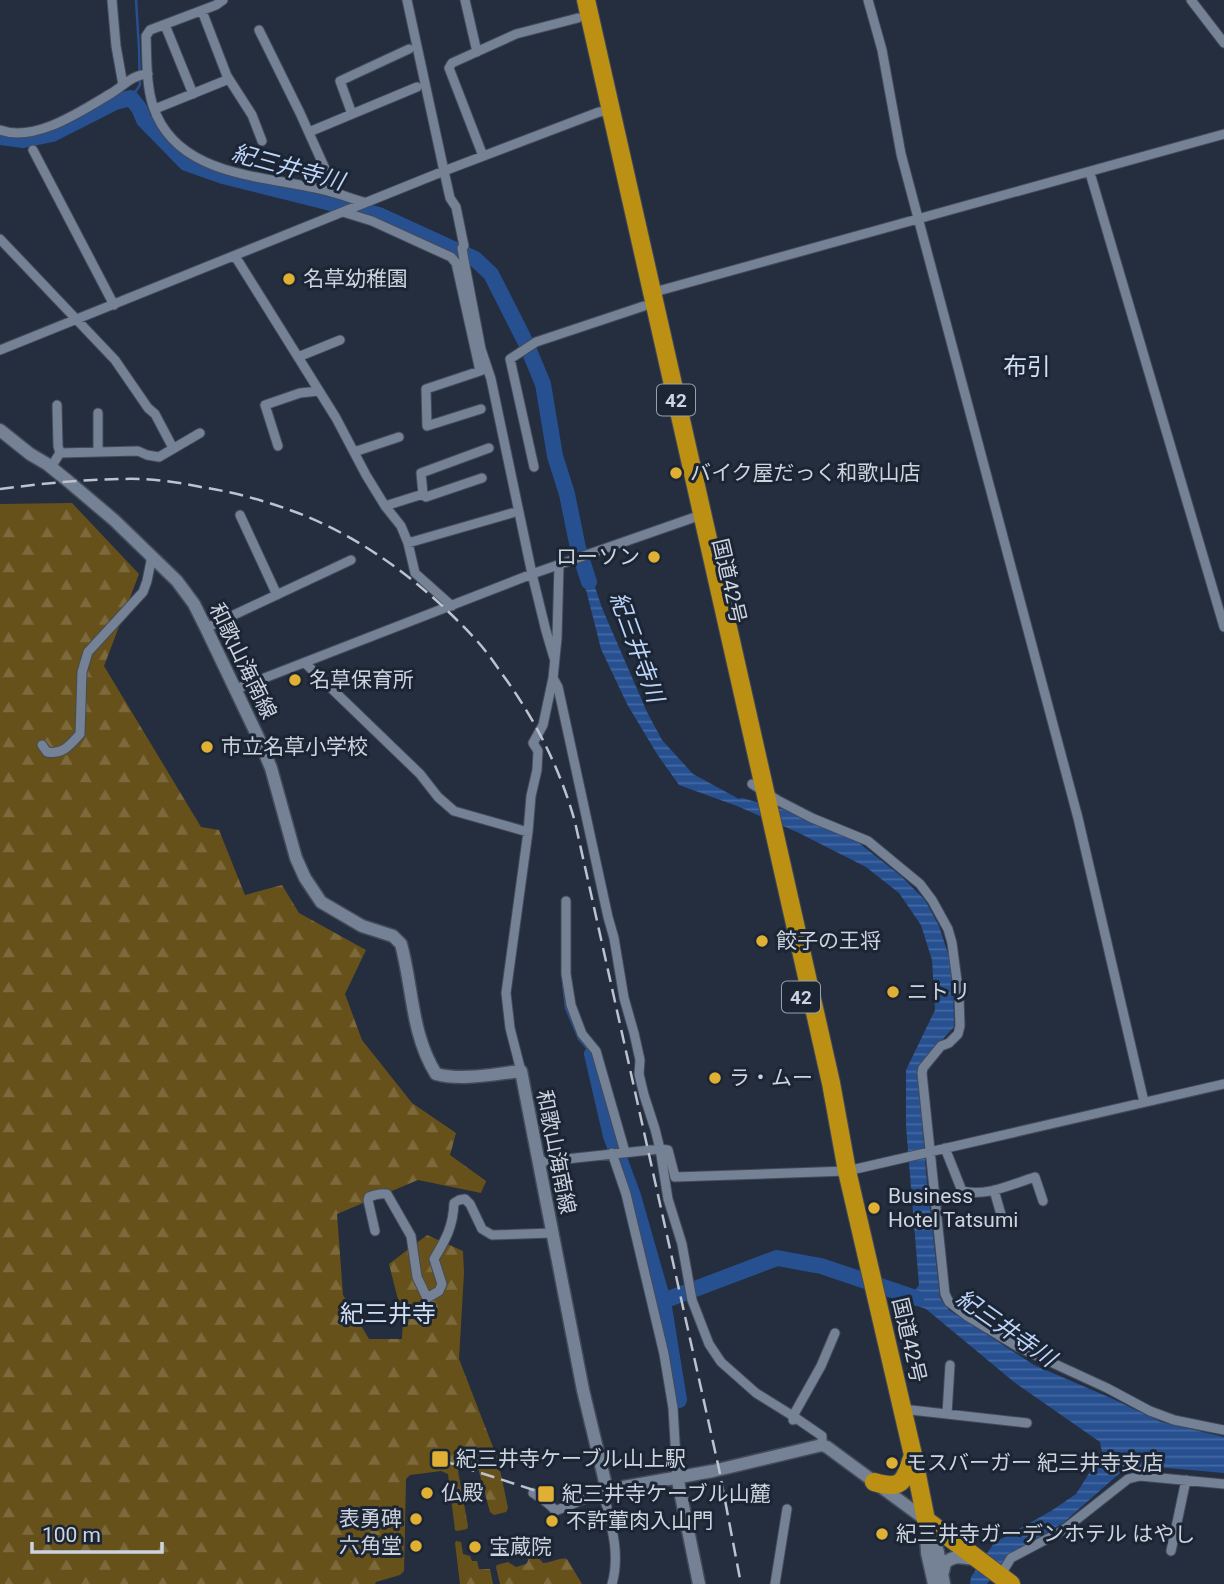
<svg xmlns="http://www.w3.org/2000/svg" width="1224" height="1584" viewBox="0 0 1224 1584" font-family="Roboto,'Noto Sans JP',sans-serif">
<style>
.forest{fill:url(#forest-firs)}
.water{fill:url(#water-rules)}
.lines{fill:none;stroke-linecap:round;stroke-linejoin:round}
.stream{stroke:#275091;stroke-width:2.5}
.river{stroke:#275091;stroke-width:16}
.street-casing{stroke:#434b59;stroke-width:11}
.secondary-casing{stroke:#434b59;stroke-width:15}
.highway-casing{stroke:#434b59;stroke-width:20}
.street{stroke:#758194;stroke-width:9}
.secondary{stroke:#758194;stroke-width:12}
.highway{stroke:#bb9013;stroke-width:18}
.rail{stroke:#bcc3cf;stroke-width:2.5;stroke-dasharray:14 7;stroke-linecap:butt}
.poi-dot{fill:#e0b034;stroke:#1b2534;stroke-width:2.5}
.labels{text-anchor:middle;stroke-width:6;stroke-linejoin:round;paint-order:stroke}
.shield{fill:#1b2534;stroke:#98a0ac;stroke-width:2}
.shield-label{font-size:19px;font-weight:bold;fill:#cdd4df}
.poi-label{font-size:21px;fill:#cdd4df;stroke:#1b2534;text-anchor:start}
.street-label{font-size:21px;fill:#cdd4df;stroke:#1b2534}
.water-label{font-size:23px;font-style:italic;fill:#bdd5fb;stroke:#1b2534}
.quarter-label{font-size:24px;fill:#d2e0f5;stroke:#1b2534}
</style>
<defs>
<pattern id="forest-firs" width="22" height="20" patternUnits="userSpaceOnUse" patternTransform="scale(1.75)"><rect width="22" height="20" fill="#67511b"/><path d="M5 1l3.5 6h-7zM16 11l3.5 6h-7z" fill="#7c693c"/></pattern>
<pattern id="water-rules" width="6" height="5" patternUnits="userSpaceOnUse" patternTransform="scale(1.75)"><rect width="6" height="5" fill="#275091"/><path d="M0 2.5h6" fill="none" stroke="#4568a0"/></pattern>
</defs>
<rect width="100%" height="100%" fill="#242e3f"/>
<!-- forest -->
<path class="forest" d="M72 503 139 574 104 666 201 827 219 830 245 895 282 885 299 913 366 950 345 994 362 1040 412 1103 456 1133 450 1155 486 1181 481 1193 418 1180 337 1214 343 1295 369 1339H402L403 1319 389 1264 427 1235 463 1251 464 1273 459 1359 498 1460 508 1508 506 1512 494 1515 490 1512 478 1468C472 1466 463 1467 458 1471L468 1526 467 1529 457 1531 455 1530 448 1474 441 1471 410 1475 406 1479 404 1571 400 1575 376 1582 375 1584H0V504Z
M456 1541 461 1542 463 1554 470 1556 472 1561H477L479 1569H490L493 1584H460L455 1543Z
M525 1547 530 1548 543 1563C552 1563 559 1557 567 1559L582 1584H500L496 1567 497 1565 508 1562 516 1567 526 1564 528 1561Z"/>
<!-- water -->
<path class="water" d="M579 562 587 563 602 608 647 712 662 740 693 774 739 799 742 798 785 810 859 843 901 876 925 900 939 926 953 969 954 1027 918 1066 926 1172 940 1298 949 1310 1034 1365 1111 1398 1161 1422 1224 1437V1473L1145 1466 1120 1473 1063 1523 1009 1555 987 1584H970L971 1577 994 1543 1051 1511 1076 1494 1102 1453 1100 1442 1014 1382 926 1309 897 1299V1286L915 1290 919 1285 906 1126V1070L935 1010 932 960 921 925 899 893 866 867 797 832 737 806 679 785 657 754 627 704 601 649Z"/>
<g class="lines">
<!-- stream -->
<path class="stream" d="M131 98 140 85 139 48 136 0
M563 984 566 1008 579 1039 592 1054"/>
<!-- river -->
<path class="river" d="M0 137 23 140 52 134 115 102 131 98 139 108 144 120 186 163 223 176 379 215 475 259 491 274 526 343 543 384 555 456 567 494 578 548 589 582
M592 1054 611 1136 633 1196 663 1301 679 1400
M663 1301 777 1258 821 1266 916 1298"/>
<!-- street casing -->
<g class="street-casing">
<path id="street" d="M112 0 116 46 123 85
M223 0 216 5 150 30 146 36C147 59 146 84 153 106 177 179 267 175 328 191 341 194 352 199 364 202
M407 0 444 171 450 198 456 207 464 246 462 248 464 260 481 349 491 379 532 574 546 631 554 658
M465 0 477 52
M868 0 882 50 901 154 1078 818 1144 1102
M1191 0 1224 43
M202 11 227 76 252 115 262 141
M165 25 193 94
M259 30 300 113 336 193
M155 109 229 79
M352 114 340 81 409 49
M0 130C35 143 81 111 110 94 124 86 131 75 148 74
M309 132 417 87
M33 150 114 305
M483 156 449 68 452 63 516 34 578 18
M1090 173 1224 627
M343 212 372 221 451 257 456 263 480 371 426 389 427 426 481 409
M0 239 115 360 148 408 155 414 173 448
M235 256 336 418 366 475 385 506 401 526 408 543 415 573 452 606
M651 293 1224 134
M0 350 444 171 599 112 610 111
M298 357 340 340
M57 405 58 446 60 453
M98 413V452
M278 446 265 405 300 393 319 391
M354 452 399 437
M51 467 60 453 138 451 147 455 159 457 200 433
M534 467 510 359 536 342 644 306
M423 494 421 473 489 448
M385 506 423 494 426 497 482 478
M240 515 277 595
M408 543 512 513
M206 628 351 560
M305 663 420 774 438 797 454 811 528 832
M553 678 558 687 608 917 614 938 624 998 634 1033 640 1060 639 1074 644 1095 655 1129 660 1149 668 1199 682 1244 692 1300 709 1344 721 1362 756 1393 793 1416 822 1436V1445
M236 689 532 574 701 515
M42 745 47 752C63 755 70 745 80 734L82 672 88 652 143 592 147 581 152 556
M752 784 779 801 812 818 868 841 920 884 932 900 948 929 952 943 959 996 960 1026 958 1034 949 1043 941 1046 923 1068 922 1073 945 1294 949 1302 967 1316 1018 1347 1107 1388 1150 1411 1174 1420 1224 1430
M566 901V974L571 1005 582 1034 596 1051 625 1152
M521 1071 510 1028 506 993 528 832 531 796 537 770 538 751 533 743 543 725 553 678 557 638 559 565
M945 1148 962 1191C987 1197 1012 1184 1035 1177L1043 1201
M612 1153 626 1194 664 1354 673 1408 677 1476
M538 1162 660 1149 668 1150 675 1177 847 1171 1224 1084
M994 1190 1002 1218
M375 1231 368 1200 369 1197C376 1194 380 1193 387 1194L411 1236 417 1277 427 1298 439 1291 442 1284 434 1259C446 1239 453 1227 454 1203L459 1200 465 1199 470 1204 482 1229 492 1235 552 1233
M902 1409 1027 1423
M947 1414 950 1365
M793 1420V1416L821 1366 835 1333
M603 1491C610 1522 621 1552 612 1584
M533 1493C539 1497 552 1505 555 1511L607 1490
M1171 1551 1186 1480
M1000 1576 1011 1558 1062 1531 1128 1479 1140 1476 1224 1484
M775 1584 787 1509"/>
</g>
<!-- secondary casing -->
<g class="secondary-casing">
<path id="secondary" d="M0 430 30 454 47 464 68 481 114 520 177 581 194 604 206 628 258 737 271 768 296 858 305 878 321 902 362 926 393 936 401 944C413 988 411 1034 436 1074 462 1081 494 1074 521 1071L583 1390 607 1490 713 1471 822 1445 827 1447 926 1520
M677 1476 699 1584
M926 1521 938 1552 944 1584
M926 1533 927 1553 934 1584
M943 1572 945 1563C955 1554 962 1558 974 1559"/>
</g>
<!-- highway casing -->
<g class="highway-casing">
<path id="highway" d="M586 0 831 1083 847 1171 913 1455 926 1520 1011 1584
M874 1482C902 1490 904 1482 912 1458"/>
</g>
<!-- street -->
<use href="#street" class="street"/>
<!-- secondary -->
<use href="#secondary" class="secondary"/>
<!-- highway -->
<use href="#highway" class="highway"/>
<!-- rail -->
<path class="rail" d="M0 489C47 483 95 478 143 479 162 480 182 483 201 487 234 492 266 501 298 513 366 539 429 588 478 642 486 651 493 661 500 671 534 717 560 768 575 822L719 1469 741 1584
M441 1460 549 1495"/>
</g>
<!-- markers -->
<g class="poi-dot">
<circle cx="289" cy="279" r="7"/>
<circle cx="676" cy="473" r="7"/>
<circle cx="654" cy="557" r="7"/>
<circle cx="295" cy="680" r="7"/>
<circle cx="207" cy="747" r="7"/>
<circle cx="762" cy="941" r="7"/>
<circle cx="893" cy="992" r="7"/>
<circle cx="715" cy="1078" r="7"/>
<circle cx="874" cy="1208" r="7"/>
<rect x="431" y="1450" width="18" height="18" rx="3.5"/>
<circle cx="892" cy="1463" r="7"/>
<circle cx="427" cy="1493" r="7"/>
<rect x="537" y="1485" width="18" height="18" rx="3.5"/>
<circle cx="416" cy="1519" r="7"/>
<circle cx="552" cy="1521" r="7"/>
<circle cx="882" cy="1534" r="7"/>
<circle cx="416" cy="1546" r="7"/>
<circle cx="475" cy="1547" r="7"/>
</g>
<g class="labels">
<!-- shield labels -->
<g class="shield">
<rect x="657" y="384.5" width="38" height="31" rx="5"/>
<rect x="782" y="981.5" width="38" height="31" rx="5"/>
</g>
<g class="shield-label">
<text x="676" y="407">42</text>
<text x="801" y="1004">42</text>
</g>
<!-- poi labels -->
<g class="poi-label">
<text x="303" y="286">名草幼稚園</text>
<text x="690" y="480">バイク屋だっく和歌山店</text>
<text x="640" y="564" text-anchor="end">ローソン</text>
<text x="309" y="687">名草保育所</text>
<text x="221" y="754">市立名草小学校</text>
<text x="776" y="948">餃子の王将</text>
<text x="907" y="999">ニトリ</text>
<text x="729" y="1085">ラ・ムー</text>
<text x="888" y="1203">Business<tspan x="888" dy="24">Hotel Tatsumi</tspan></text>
<text x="456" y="1466">紀三井寺ケーブル山上駅</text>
<text x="906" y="1470">モスバーガー 紀三井寺支店</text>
<text x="441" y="1500">仏殿</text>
<text x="562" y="1501">紀三井寺ケーブル山麓</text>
<text x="402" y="1526" text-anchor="end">表勇碑</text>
<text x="566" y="1528">不許葷肉入山門</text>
<text x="896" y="1541">紀三井寺ガーデンホテル はやし</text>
<text x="402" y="1553" text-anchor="end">六角堂</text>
<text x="489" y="1554">宝蔵院</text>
</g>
<!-- street labels -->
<g class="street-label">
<text transform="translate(729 581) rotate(77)" y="7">国道42号</text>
<text transform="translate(243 661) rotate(64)" y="7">和歌山海南線</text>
<text transform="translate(556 1152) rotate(79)" y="7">和歌山海南線</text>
<text transform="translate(909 1340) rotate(77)" y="7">国道42号</text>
</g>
<!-- water labels -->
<g class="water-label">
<text transform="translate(288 167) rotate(15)" y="8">紀三井寺川</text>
<text transform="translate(637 647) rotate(70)" y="8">紀三井寺川</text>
<text transform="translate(1006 1328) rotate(35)" y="8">紀三井寺川</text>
</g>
<!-- quarter labels -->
<g class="quarter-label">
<text x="1027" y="375">布引</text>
<text x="388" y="1322">紀三井寺</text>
</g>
</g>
<!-- scale -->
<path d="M32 1542v10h130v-10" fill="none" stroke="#cdd4df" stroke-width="3.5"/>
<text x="42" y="1542" font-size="21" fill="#cdd4df" stroke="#1b2534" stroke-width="5" paint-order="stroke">100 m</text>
</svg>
